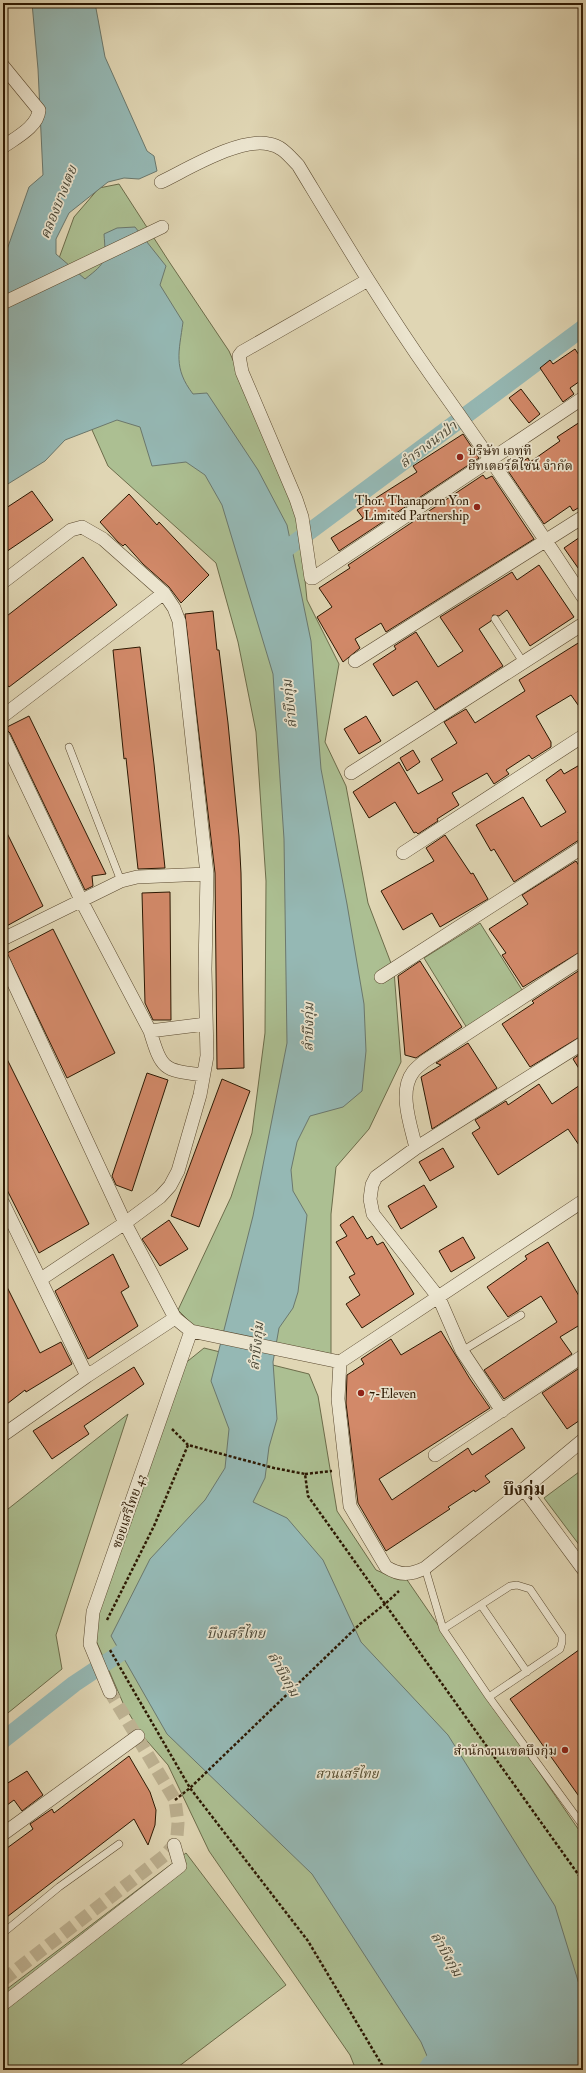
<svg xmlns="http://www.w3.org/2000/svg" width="586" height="2073" viewBox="0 0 586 2073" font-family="'IM FELL Double Pica','Noto Serif Thai',serif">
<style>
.green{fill:#acbf92;stroke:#6c6c4a}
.water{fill:#95b8b4;stroke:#6b786d}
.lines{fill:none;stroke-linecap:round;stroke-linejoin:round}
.canal{stroke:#95b8b4;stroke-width:17}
.building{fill:#d28969;stroke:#2c1802}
.street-tunnel{stroke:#bcb090;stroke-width:13;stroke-dasharray:13 6;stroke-linecap:butt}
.lane-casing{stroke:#59482e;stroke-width:8}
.street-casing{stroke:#59482e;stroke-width:14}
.path{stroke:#2c1802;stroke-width:2.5;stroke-dasharray:3 2;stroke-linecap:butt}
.lane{stroke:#ebe4ce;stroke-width:7}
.street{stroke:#ebe4ce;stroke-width:13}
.poi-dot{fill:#8f2418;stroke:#ebe4ce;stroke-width:1.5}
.labels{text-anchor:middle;stroke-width:3.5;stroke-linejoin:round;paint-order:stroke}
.poi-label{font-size:13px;fill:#2c1802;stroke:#ebe4ce;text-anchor:start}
.street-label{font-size:13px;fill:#2c1802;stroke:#ebe4ce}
.park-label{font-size:13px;font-style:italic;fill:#524a2d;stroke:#ebe4ce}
.water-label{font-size:14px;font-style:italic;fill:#4c4837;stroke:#ebe4ce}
.district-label{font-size:17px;font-weight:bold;fill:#2c1802;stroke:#ebe4ce}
</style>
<rect width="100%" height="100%" fill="#e0d6b4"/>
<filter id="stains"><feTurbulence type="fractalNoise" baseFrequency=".005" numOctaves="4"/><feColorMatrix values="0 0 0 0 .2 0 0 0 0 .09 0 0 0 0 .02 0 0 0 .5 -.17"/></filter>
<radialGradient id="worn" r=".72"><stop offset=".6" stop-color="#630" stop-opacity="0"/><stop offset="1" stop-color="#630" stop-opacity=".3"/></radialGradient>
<!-- green -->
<path class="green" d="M119 184 170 263 229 351 298 509 307 600 339 664 325 742 346 786 368 903 394 971 401 1062 369 1129 336 1167 331 1214V1354L194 1326 178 1310 231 1197 252 1133 265 1033 266 881 256 732 238 642 216 563 108 466 73 387 58 261 74 217 99 188Z
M480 923 524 993 467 1028 424 958Z
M204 1348 309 1374 318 1396 337 1511 376 1570 390 1576 403 1574 583 1836V2070H356L350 2055 209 1851 168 1765 141 1734 123 1703 91 1629 183 1365Z
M128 1414 56 1635 62 1669 3 1717V1513Z
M583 1469V1550L544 1498Z
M186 1853 286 1985 174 2070H3V1992Z"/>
<!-- water -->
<path class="water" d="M32 3H95L105 57 147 151 154 156 157 171 139 179 124 178 108 182 69 213 56 239V254L85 279C107 262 106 261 104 234L117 228 135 227 166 266 160 285 183 322C179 352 173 368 193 394L207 393 258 470 287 525 311 641 321 769 347 904 364 1004 366 1051 362 1091 343 1107 310 1116 297 1142 291 1170 293 1191 307 1215 298 1292 293 1308 279 1328 273 1362 277 1419 269 1447 265 1478 253 1502 287 1518 323 1560 361 1642 448 1735 555 1906 583 1997V2070H433L421 2042 312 1874 167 1734 111 1636 150 1559 205 1500 225 1468 229 1429 211 1381 253 1216 287 1043 284 839 273 674 222 505 205 475 186 462 152 466 140 427 117 420 65 440 45 461 3 487V261L29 187 43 175 38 69Z"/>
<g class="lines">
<!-- canal -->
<path class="canal" d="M274 558 583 328
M3 1740 74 1684 140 1640
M426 2070 430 2064 447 2050"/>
</g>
<!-- building -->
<path class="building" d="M575 349 583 361V379L570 388 574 394 563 402 540 368 550 360 553 364Z
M521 389 540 414 529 423 509 398Z
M583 420V505L573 511 570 506 544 524 508 471 528 458 530 462 560 441 557 437Z
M463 434 479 458 339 551 331 538 363 518 357 510 417 472 413 466Z
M483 475 486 479 492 476 534 539 386 632 381 623 355 639 360 648 343 662 317 617 332 607 319 588 350 568 348 565Z
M32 491 53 520 3 554V510Z
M129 494 157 525 159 522 209 575 181 603 169 587 143 564 125 544 123 546 118 542 100 522Z
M583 535V575L564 548Z
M83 557 117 605 9 687 3 680V619Z
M539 565 574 617 530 646 507 610 499 616 493 615 491 621 479 629 503 666 435 710 417 681 393 696 373 664 396 649 394 646 416 632 438 667 463 651 440 617 512 572 517 580Z
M213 611 217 650H219L228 723 239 836 241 873 244 1068 217 1069 215 873 185 614Z
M583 640V712L571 695 536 716 551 742V747L532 759 529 755 506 770 509 774 494 784 487 773 452 793 459 805 437 819 438 821 418 834 416 832 414 833 395 802 369 818 353 792 399 762 418 794 443 780 431 759 457 743 444 722 466 709 475 723 525 691 519 680Z
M140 647 154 764 165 868 138 869 126 758 124 759 113 650Z
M29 716 106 874 92 876 93 886 85 890 10 733 5 728Z
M366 716 381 741 359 754 344 729Z
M413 750 420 762 407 771 400 758Z
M583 763V828L578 832 582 838 514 882 494 849 491 851 476 825 523 797 541 827 566 812 546 780 561 769 564 774Z
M3 825 43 906 3 928Z
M445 835 471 874 473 873 488 899 440 927 432 913 403 930 381 891 434 861 426 848Z
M576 861 583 872V950L523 987 502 955 506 953 489 929 528 904 522 895Z
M170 892 171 1020H153L145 1003 142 893Z
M53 929 115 1053 67 1078 7 953Z
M420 961 462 1027 416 1058 405 1055 398 976Z
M583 968V1035L530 1067 502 1024 534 1003 532 1001Z
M468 1043 497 1088 432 1129 421 1077 441 1065 436 1063Z
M3 1051 89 1224 39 1253 3 1182Z
M583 1052V1075L573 1059Z
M147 1073 168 1080 132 1191 116 1185 112 1176Z
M222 1079 250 1091 199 1227 171 1216Z
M583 1083V1151L568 1129 498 1175 472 1133 480 1128 475 1120 506 1101 508 1105 539 1084 552 1104Z
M443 1148 454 1167 430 1181 419 1162Z
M424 1185 437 1207 401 1229 388 1206Z
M353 1216 367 1239 372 1236 377 1245 383 1242 414 1294 362 1328 346 1304 360 1295 349 1277 355 1274 336 1242 347 1236 340 1225Z
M169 1220 188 1249 160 1266 142 1239Z
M463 1237 475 1258 451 1272 439 1251Z
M548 1242 583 1303V1323L560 1337 572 1354 504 1399 484 1370 557 1322 541 1296 508 1317 487 1287 527 1259 525 1256Z
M113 1254 129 1287 121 1292 138 1326 88 1359 55 1291Z
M3 1279 40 1353 61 1342 72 1364 26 1392 25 1390 3 1407Z
M441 1331 470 1379 490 1408 379 1479 392 1500 468 1448 472 1455 512 1428 525 1448 485 1476 490 1482 475 1492 474 1490 448 1507 450 1509 386 1551 358 1503 346 1403 347 1375 364 1364 361 1359 391 1339 401 1355Z
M134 1367 144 1384 84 1426 89 1434 52 1459 33 1431Z
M581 1367 583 1371V1418L567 1429 542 1393Z
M583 1647V1802L510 1699Z
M129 1756 150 1792 156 1810 155 1825 148 1845 134 1819 3 1920V1851L33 1829 30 1824 52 1809 54 1813Z
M27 1771 43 1795 22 1811 14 1800 3 1808V1786Z"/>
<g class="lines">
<!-- street-tunnel -->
<path class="street-tunnel" d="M3 1980 164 1856 174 1845 177 1836 178 1823 175 1800 110 1692"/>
<!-- lane casing -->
<g class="lane-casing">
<path id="lane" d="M495 619 523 662
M69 747 121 881
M462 1351 521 1315
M425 1568 443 1629 489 1697 583 1826
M481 1605 527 1672
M443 1629 510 1586 517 1585 530 1589 562 1636V1642L560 1649 489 1697
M3 1933 59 1887 119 1844"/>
</g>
<!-- street casing -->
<g class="street-casing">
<path id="street" d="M3 66 39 110C38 127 15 138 3 147
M161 182C188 169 240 137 269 144 282 146 289 156 298 165 341 236 383 307 431 375 483 448 534 522 583 597
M368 280 242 352 239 356 242 372 296 499 302 517 311 578H313L583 398
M3 303 162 227
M3 582 71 530 82 527 103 539 164 593 174 608 179 621 207 874 205 969 207 1056 200 1095 178 1171 170 1186 160 1197 125 1223 41 1279
M355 661 583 517
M3 716 164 593
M3 736 82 902 150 1031 206 1024
M351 773 583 624
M403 853 583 736
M3 939 121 881 137 877 207 874
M3 960 125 1223 175 1318 191 1331 340 1362
M381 977 583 847
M150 1031C162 1071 164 1070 203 1075
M416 1148C411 1126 398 1092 413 1072 416 1068 421 1064 425 1061L583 958
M583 1201 340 1362 338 1399 350 1506 386 1567C400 1576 411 1575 425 1568L524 1489 583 1569
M3 1203 87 1376
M502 1411 462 1351 439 1298 373 1214 370 1199 372 1185 376 1177 416 1148 583 1043
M3 1435 87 1376 175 1318
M435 1455 583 1356
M524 1489 583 1440
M110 1692 90 1644 93 1612 191 1331
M3 1834 138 1736
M3 2004 180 1866 174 1845"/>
</g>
<!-- path -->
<path class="path" d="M172 1429 188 1445
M305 1474 332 1471
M107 1620 154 1526 188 1445 274 1468 305 1474 308 1496 385 1604 399 1591
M110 1650 190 1788 308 1941 385 2070
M175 1800 190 1788 360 1624 385 1604 583 1881"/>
<!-- lane -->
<use href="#lane" class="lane"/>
<!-- street -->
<use href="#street" class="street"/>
</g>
<!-- markers -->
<g class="poi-dot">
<circle cx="460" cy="457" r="4"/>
<circle cx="477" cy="507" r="4"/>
<circle cx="361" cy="1393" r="4"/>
<circle cx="565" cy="1750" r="4"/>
</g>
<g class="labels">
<!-- poi labels -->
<g class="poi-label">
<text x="468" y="455">บริษัท เอทูที<tspan x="468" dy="15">ฮีทเตอร์ดีไซน์ จำกัด</tspan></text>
<text x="469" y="505" text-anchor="end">Thor. Thanaporn Yon<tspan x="469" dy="15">Limited Partnership</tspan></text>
<text x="369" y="1398">7-Eleven</text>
<text x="557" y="1755" text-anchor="end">สำนักงานเขตบึงกุ่ม</text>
</g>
<!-- street labels -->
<g class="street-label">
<text transform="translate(128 1511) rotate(-71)" y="5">ซอยเสรีไทย 43</text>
</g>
<!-- park labels -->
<g class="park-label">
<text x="347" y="1778">สวนเสรีไทย</text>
</g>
<!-- water labels -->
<g class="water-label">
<text transform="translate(58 202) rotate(-68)" y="5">คลองบางเตย</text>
<text transform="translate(428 444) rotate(-37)" y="5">ลำรางนาป่า</text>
<text transform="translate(289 704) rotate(-96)" y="5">ลำบึงกุ่ม</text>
<text transform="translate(308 1027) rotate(-89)" y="5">ลำบึงกุ่ม</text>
<text transform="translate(256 1346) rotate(-84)" y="5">ลำบึงกุ่ม</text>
<text x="236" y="1638">บึงเสรีไทย</text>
<text transform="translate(284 1674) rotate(60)" y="5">ลำบึงกุ่ม</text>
<text transform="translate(447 1954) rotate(60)" y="5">ลำบึงกุ่ม</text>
</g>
<!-- district labels -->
<g class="district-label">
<text x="524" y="1495">บึงกุ่ม</text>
</g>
</g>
<!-- margin -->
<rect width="586" height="2073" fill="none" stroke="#e0d6b4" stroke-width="16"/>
<rect x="4" y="4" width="578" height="2065" fill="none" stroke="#2c1802" stroke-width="2"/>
<rect x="8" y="8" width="570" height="2057" fill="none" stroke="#2c1802"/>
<rect width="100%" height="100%" filter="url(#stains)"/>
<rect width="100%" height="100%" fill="url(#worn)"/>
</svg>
